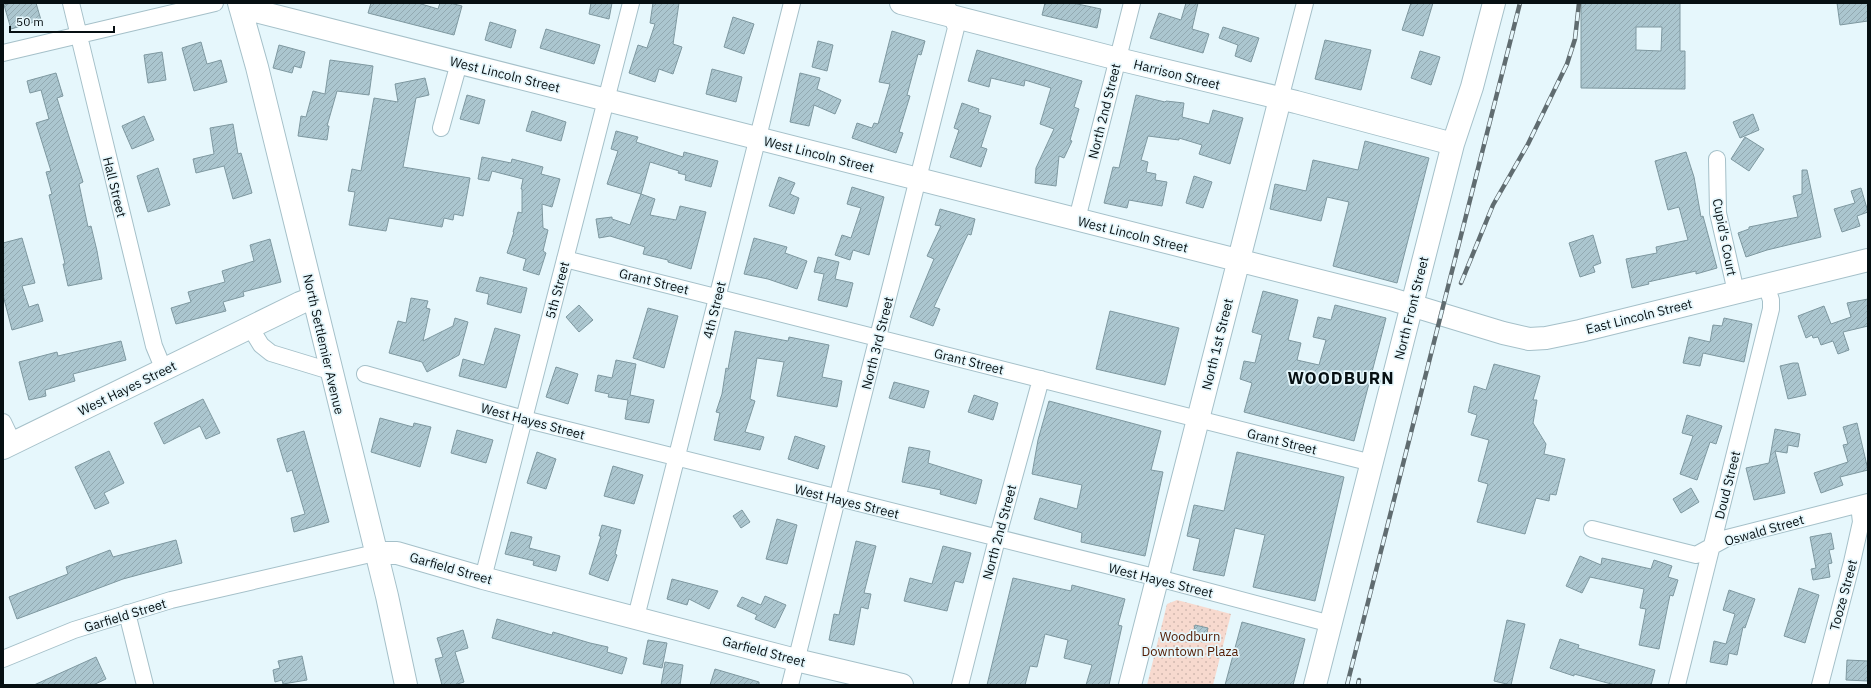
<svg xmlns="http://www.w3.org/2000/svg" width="1871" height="688" viewBox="0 0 1871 688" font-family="'IBM Plex Sans',sans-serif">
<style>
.park{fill:url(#park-dots)}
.building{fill:url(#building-hatch);stroke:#7e98a0;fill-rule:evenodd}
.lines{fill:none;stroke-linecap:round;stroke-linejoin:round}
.street-casing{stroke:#a5c0c9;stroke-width:18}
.secondary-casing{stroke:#a5c0c9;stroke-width:24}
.street{stroke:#fff;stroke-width:16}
.secondary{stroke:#fff;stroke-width:22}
.rail-casing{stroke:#606c70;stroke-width:4.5}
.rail{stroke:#e6f7fc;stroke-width:3;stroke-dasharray:9;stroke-linecap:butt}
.labels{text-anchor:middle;stroke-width:3.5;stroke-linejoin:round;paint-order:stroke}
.street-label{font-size:13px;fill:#060f12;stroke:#e6f7fc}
.park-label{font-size:13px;fill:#521a00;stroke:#e6f7fc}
.district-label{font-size:17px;font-weight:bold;letter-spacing:1px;fill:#060f12;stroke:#e6f7fc}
</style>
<defs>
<pattern id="park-dots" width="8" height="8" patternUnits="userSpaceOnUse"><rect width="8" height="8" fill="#f7d9ce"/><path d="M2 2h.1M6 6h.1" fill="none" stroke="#d2b9b0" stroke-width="1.8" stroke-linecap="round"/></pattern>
<pattern id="building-hatch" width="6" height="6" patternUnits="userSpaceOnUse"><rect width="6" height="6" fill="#abc6cf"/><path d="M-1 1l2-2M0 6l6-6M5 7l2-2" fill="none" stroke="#92a9b1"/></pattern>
</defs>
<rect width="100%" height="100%" fill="#e6f7fc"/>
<!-- park -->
<path class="park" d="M1177 600 1231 614 1213 685H1147L1167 604Z"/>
<!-- building -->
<path class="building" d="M11 3H36L41 20 11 29 4 5Z
M371 3H418L438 9 440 3H450L462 6 454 35 368 13Z
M591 3H612L609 19 589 14Z
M653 3H679L673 44 682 47 673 74 659 69 655 82 629 73 638 45 647 48 655 24 650 23Z
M1045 3H1073L1101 9 1097 28 1042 15Z
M1186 3H1198L1192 29 1209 34 1203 53 1150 38 1159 13 1181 20Z
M1411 3H1433L1423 36 1402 30Z
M1581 3H1680V51H1685V89L1581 88ZM1636 27H1662L1661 51 1636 50Z
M1837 3H1868V21L1840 25Z
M733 17 754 24 744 54 724 47Z
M490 22 516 30 511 48 485 40Z
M1223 27 1259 38 1251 62 1235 56 1238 45 1219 38Z
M546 29 600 45 594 64 540 48Z
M892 31 925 41 921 55 918 54 907 95 910 96 899 132 903 133 896 153 852 138 857 123 872 128 874 123 878 124 890 84 879 82Z
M1325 40 1371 50 1361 90 1315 79Z
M818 41 833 45 827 71 812 67Z
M201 42 207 64 221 60 227 82 194 91 182 48Z
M279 45 305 52 301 68 294 66 292 73 273 68Z
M977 50 1082 81 1074 107 1079 109 1070 140 1072 141 1064 158 1059 156 1056 186 1035 183 1036 168 1054 129 1040 124 1051 88 1025 80 1024 86 991 78 989 87 968 81Z
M1420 51 1440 57 1431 85 1411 78Z
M162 52 166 80 148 83 144 55Z
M330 60 373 66 369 95 337 91 327 126H329L327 140 298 136 301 116 306 117 313 91 325 94Z
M712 69 742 77 736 102 706 94Z
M56 73 63 96 57 98 83 182 79 184 88 227 91 226 97 251 102 279 68 286 63 264H65L49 195 52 194 46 172 51 171 36 123 49 119 41 90 30 93 27 81Z
M800 73 820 78 817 89 841 100 835 114 814 105 809 126 790 122Z
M425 78 429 95 416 98 403 167 470 178 463 216 454 214 453 220 444 218 442 227 389 218 386 231 349 225 355 192 348 191 352 169 361 171 374 98 398 102 395 84Z
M467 95 485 100 479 124 460 119Z
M1136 95 1165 102 1166 101 1184 103 1182 117 1209 124 1213 110 1243 118 1230 164 1199 154 1202 145 1179 138V140L1148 136 1141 160 1148 162 1146 172 1156 174 1155 180 1167 182 1162 206 1129 200 1127 208 1104 203 1113 167 1119 168Z
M962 103 979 109 978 112 991 116 981 147 987 149 981 167 950 157 959 130 954 128Z
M532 111 566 122 561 141 526 131Z
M1753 114 1759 130 1740 138 1733 122Z
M144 116 154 140 132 149 122 126Z
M233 124 238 154 241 153 252 193 233 199 224 166 196 173 193 159 214 154 210 128Z
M616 131 638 137 636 142 683 157 684 152 718 161 711 187 685 180 686 175 678 173 679 171 650 162 641 194 607 184 618 151 611 149Z
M1745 137 1764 149 1749 171 1731 159Z
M1365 141 1429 158 1397 283 1333 266 1349 202 1327 197 1321 221 1270 209 1275 184 1306 191 1313 160 1358 170Z
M1686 152 1694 177 1701 217 1703 216 1717 268 1696 274V271L1648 282 1649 284 1632 288 1626 259 1657 253 1656 247 1688 240 1679 207 1668 210 1655 161Z
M482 157 511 163 512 159 543 167 541 174 560 179 552 207 542 204 543 228 548 230 543 251 546 253 539 275 523 270 526 259 507 253 514 232H513L518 212 522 213V189H521L523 179 492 171 489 181 478 179Z
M158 168 170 205 148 212 137 176Z
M1802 170H1807L1821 237 1767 250 1746 257 1738 233 1749 229V227L1798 217 1793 196 1802 194Z
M1194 176 1212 182 1203 208 1186 203Z
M779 177 795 183 790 194 799 198 794 214 769 206Z
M852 187 884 197 869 255 853 250 850 260 835 255 842 235 851 238 861 208 847 204Z
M1861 188 1868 212 1857 216 1860 226 1842 232 1834 209 1855 203 1851 191Z
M641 194 655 199 650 215 676 220 680 206 706 212 691 269 668 262V260L643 254 645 247 610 236 599 238 596 219 612 217V219L630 225Z
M940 209 975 219 971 235 968 234 934 307 940 309 933 326 910 317 934 259 927 256 941 226 935 225Z
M1593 235 1601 263 1593 266 1595 272 1580 277 1569 243Z
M22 238 35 283 22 286 29 307 38 304 43 321 12 330 3 295V243Z
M754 238 787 247 785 253 807 261 797 289 768 279 744 274Z
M270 239 281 282 243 292 244 296 223 302 226 311 176 324 171 308 191 302 188 292 225 282 222 271 254 261 250 245Z
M818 257 839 262 835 279 853 283 847 307 818 300 824 274 814 272Z
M480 277 527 288 521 313 487 304 489 294 476 291Z
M1263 291 1298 300 1288 340 1301 343 1297 360 1319 365 1326 340 1313 337 1318 317 1331 320 1335 305 1386 318 1354 441 1244 412 1252 383 1240 379 1244 361 1255 363 1262 335 1252 332Z
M411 298 428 301 426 308 430 309 423 341 453 326 455 318 468 322 459 355 427 372 422 362 389 353 398 321 406 323Z
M1868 299V326L1843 332 1849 350 1838 354 1833 341 1821 345 1818 337 1813 338 1812 335 1806 338 1798 316 1824 306 1831 324 1851 317 1847 303Z
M579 305 593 320 579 332 566 317Z
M648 308 678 316 664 368 633 358Z
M1110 311 1179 328 1165 385 1096 369Z
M1724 318 1752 324 1744 362 1703 353 1700 366 1683 363 1689 337 1710 342 1713 325 1722 326Z
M495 328 520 335 506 388 459 376 463 359 484 365Z
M735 331 788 341 789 337 829 345 822 377 842 381 837 407 777 396 784 362 757 358 750 399 755 401 745 432 764 437 760 450 714 440 720 413 716 412 722 394 726 368 728 369Z
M121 341 126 360 73 374 75 381 45 390 46 396 29 400 19 362 57 352 58 356Z
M616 360 636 364 630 395 654 400 649 423 625 419 628 400 608 397 609 394 595 391 598 375 612 378Z
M1793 363H1798L1806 395 1788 399 1780 366Z
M1494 364 1540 376 1533 400H1537L1533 423 1546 444 1544 454 1565 459 1556 495 1550 494 1549 501 1536 498 1525 534 1477 522 1488 484 1478 481 1489 440 1471 435 1477 415 1468 412 1474 386 1486 390Z
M556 367 578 374 568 404 546 397Z
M894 382 929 391 924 408 889 398Z
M974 395 998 403 993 420 968 412Z
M203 399 220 433 206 439 200 426 164 444 154 423Z
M1049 401 1161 431 1151 470 1163 472 1145 556 1081 542 1082 533 1034 519 1040 498 1077 509 1082 485 1032 474 1038 440Z
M1687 415 1722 426 1716 444 1710 442 1697 480 1680 474 1693 436 1682 433Z
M380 418 413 427 414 423 431 427 420 467 371 452Z
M1857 423 1868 470 1840 477 1843 485 1821 493 1814 473 1848 462 1843 445 1848 444 1843 427Z
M1775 429 1800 434 1798 447 1788 445 1787 453 1775 451 1785 493 1754 500 1746 468 1769 463Z
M457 430 493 440 486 463 451 453Z
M304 431 329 522 294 532 291 518 305 514 292 470 287 472 277 439Z
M795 436 825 446 818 469 788 459Z
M909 447 930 451 928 463 982 480 976 504 940 494 941 490 902 482Z
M109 451 124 483 104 493 109 503 95 509 75 467Z
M537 452 556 459 546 489 527 483Z
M1237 452 1344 477 1315 601 1253 587 1265 535 1235 528 1224 576 1193 570 1200 539 1187 536 1194 505 1224 511Z
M613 466 643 475 634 504 604 496Z
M1691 488 1699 502 1681 513 1673 499Z
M742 510 750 522 741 528 733 516Z
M777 519 797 525 787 564 766 559Z
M602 525 621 530 615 554 617 555 608 581 589 574 601 536H599Z
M511 532 532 537 529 548 560 556 556 571 533 565 534 561 505 554Z
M1831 533 1834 549 1829 550 1832 563 1828 564 1830 577 1813 580 1811 569 1816 568 1810 537Z
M176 540 182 563 123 579 17 619 9 597 68 574 66 567 110 550 113 557Z
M856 541 876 546 864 593 871 594 868 609 861 607 854 645 829 640 834 614 839 615Z
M943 546 971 553 963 583 955 581 947 611 904 601 910 578 932 584Z
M1580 556 1601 565 1602 558 1651 569 1654 560 1672 566 1668 577 1678 580 1673 596 1670 595 1659 649 1639 645 1646 609 1640 608 1644 589 1590 577 1582 593 1566 586Z
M1013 578 1071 591 1072 585 1125 599 1118 625 1122 626 1109 685H1086L1092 665 1064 658 1068 640 1045 634 1037 667 1030 666 1025 685H987Z
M672 579 718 591 709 609 689 599 687 605 667 599Z
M1799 588 1819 595 1805 643 1784 636Z
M1729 590 1755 599 1745 628 1743 627 1737 655 1729 653 1727 665 1710 662 1714 641 1726 644 1735 614 1723 610Z
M765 596 786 605 775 628 755 619 757 615 737 606 742 597 761 605Z
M497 619 552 635 553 632 590 643 608 647 607 652 627 658 622 674 492 638Z
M1507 620 1525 624 1511 685 1494 681Z
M1242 622 1305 639 1293 685H1225Z
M1195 625 1208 628 1205 642 1192 639Z
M463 630 468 648 455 652 464 682 454 685H442L435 659 443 657 437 638Z
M1560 639 1579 645 1578 648 1655 670 1651 685H1615L1574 674V676L1550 668Z
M648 640 667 643 662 668 643 664Z
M302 656 307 680 283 684 282 680 275 682 273 670 280 668 278 661Z
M96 657 106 679 93 685H34Z
M1847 660 1868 661V681L1846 680Z
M665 662 683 665 680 685H661Z
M715 669 759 682V685H710Z"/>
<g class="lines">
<!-- street casing -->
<g class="street-casing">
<path id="street" d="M71 3 154 346 164 370
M3 53 215 3
M1280 99 1305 3
M441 128 459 63
M1717 159 1718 213 1736 292
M1077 219 1132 3
M565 259 1372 463
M250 327 261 345 271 353 330 371
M365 374 524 419 1158 578 1331 624
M3 422 13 443
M1592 529 1696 555 1727 538 1868 502
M483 578 631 3
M127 613 145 685
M636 617 792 3
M3 659 74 630 171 600 375 553
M790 685 956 28 946 3
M960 685 997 539 1041 379
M1677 685 1771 309V300L1766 285
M1820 685 1852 562 1861 522 1859 505"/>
</g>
<!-- secondary casing -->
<g class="secondary-casing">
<path id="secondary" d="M239 3 257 67 387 596 406 685
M901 3 1118 59 1296 102 1453 144
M240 7 1391 299 1503 333 1529 339 1546 338 1580 331 1868 260
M3 448 300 303 313 298
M375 553H397L483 578 796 660 902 685
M1130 685 1280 99
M1315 685 1453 144 1472 87 1494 3"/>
</g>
<!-- street -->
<use href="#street" class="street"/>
<!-- secondary -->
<use href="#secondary" class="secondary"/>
<!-- rail casing -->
<g class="rail-casing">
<path id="rail" d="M1461 283 1493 205 1528 144 1567 64 1575 39 1579 3
M1347 685 1520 3
M1358 685 1359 680"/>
</g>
<!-- rail -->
<use href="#rail" class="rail"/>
</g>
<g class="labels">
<!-- street labels -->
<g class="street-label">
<text transform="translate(505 74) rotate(14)" y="5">West Lincoln Street</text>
<text transform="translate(1177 74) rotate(14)" y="5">Harrison Street</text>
<text transform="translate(1104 111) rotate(-76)" y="5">North 2nd Street</text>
<text transform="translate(819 154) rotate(14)" y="5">West Lincoln Street</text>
<text transform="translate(115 187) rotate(76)" y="5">Hall Street</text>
<text transform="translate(1133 234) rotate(14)" y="5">West Lincoln Street</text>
<text transform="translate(1725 237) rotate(79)" y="5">Cupid's Court</text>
<text transform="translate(654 281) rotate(14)" y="5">Grant Street</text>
<text transform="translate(557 290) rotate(-75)" y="5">5th Street</text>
<text transform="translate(1411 308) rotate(-76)" y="5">North Front Street</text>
<text transform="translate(714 310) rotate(-76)" y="5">4th Street</text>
<text transform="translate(1639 316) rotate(-14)" y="5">East Lincoln Street</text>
<text transform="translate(877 343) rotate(-76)" y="5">North 3rd Street</text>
<text transform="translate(324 344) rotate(77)" y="5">North Settlemier Avenue</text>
<text transform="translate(1217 344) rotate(-76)" y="5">North 1st Street</text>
<text transform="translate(969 361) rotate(14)" y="5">Grant Street</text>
<text transform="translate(127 388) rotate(-26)" y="5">West Hayes Street</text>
<text transform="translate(533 421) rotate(15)" y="5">West Hayes Street</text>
<text transform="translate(1282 441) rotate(14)" y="5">Grant Street</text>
<text transform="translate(1727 485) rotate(-76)" y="5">Doud Street</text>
<text transform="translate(847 501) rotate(14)" y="5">West Hayes Street</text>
<text transform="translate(1764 530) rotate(-16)" y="5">Oswald Street</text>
<text transform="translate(999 532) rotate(-75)" y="5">North 2nd Street</text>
<text transform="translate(451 568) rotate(16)" y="5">Garfield Street</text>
<text transform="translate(1161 580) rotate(14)" y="5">West Hayes Street</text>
<text transform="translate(1843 595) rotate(-75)" y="5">Tooze Street</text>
<text transform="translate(125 615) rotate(-17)" y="5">Garfield Street</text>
<text transform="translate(764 651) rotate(15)" y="5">Garfield Street</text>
</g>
<!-- park labels -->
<g class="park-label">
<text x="1190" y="641">Woodburn<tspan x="1190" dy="15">Downtown Plaza</tspan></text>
</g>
<!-- district labels -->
<g class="district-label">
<text x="1341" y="384">WOODBURN</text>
</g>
</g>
<!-- border -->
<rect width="1871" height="688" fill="none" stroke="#060f12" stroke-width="8"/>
<!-- scale -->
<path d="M10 26v6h104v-6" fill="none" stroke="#060f12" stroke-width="2"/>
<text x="16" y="26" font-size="12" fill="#060f12" stroke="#e6f7fc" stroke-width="3" paint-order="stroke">50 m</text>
</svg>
